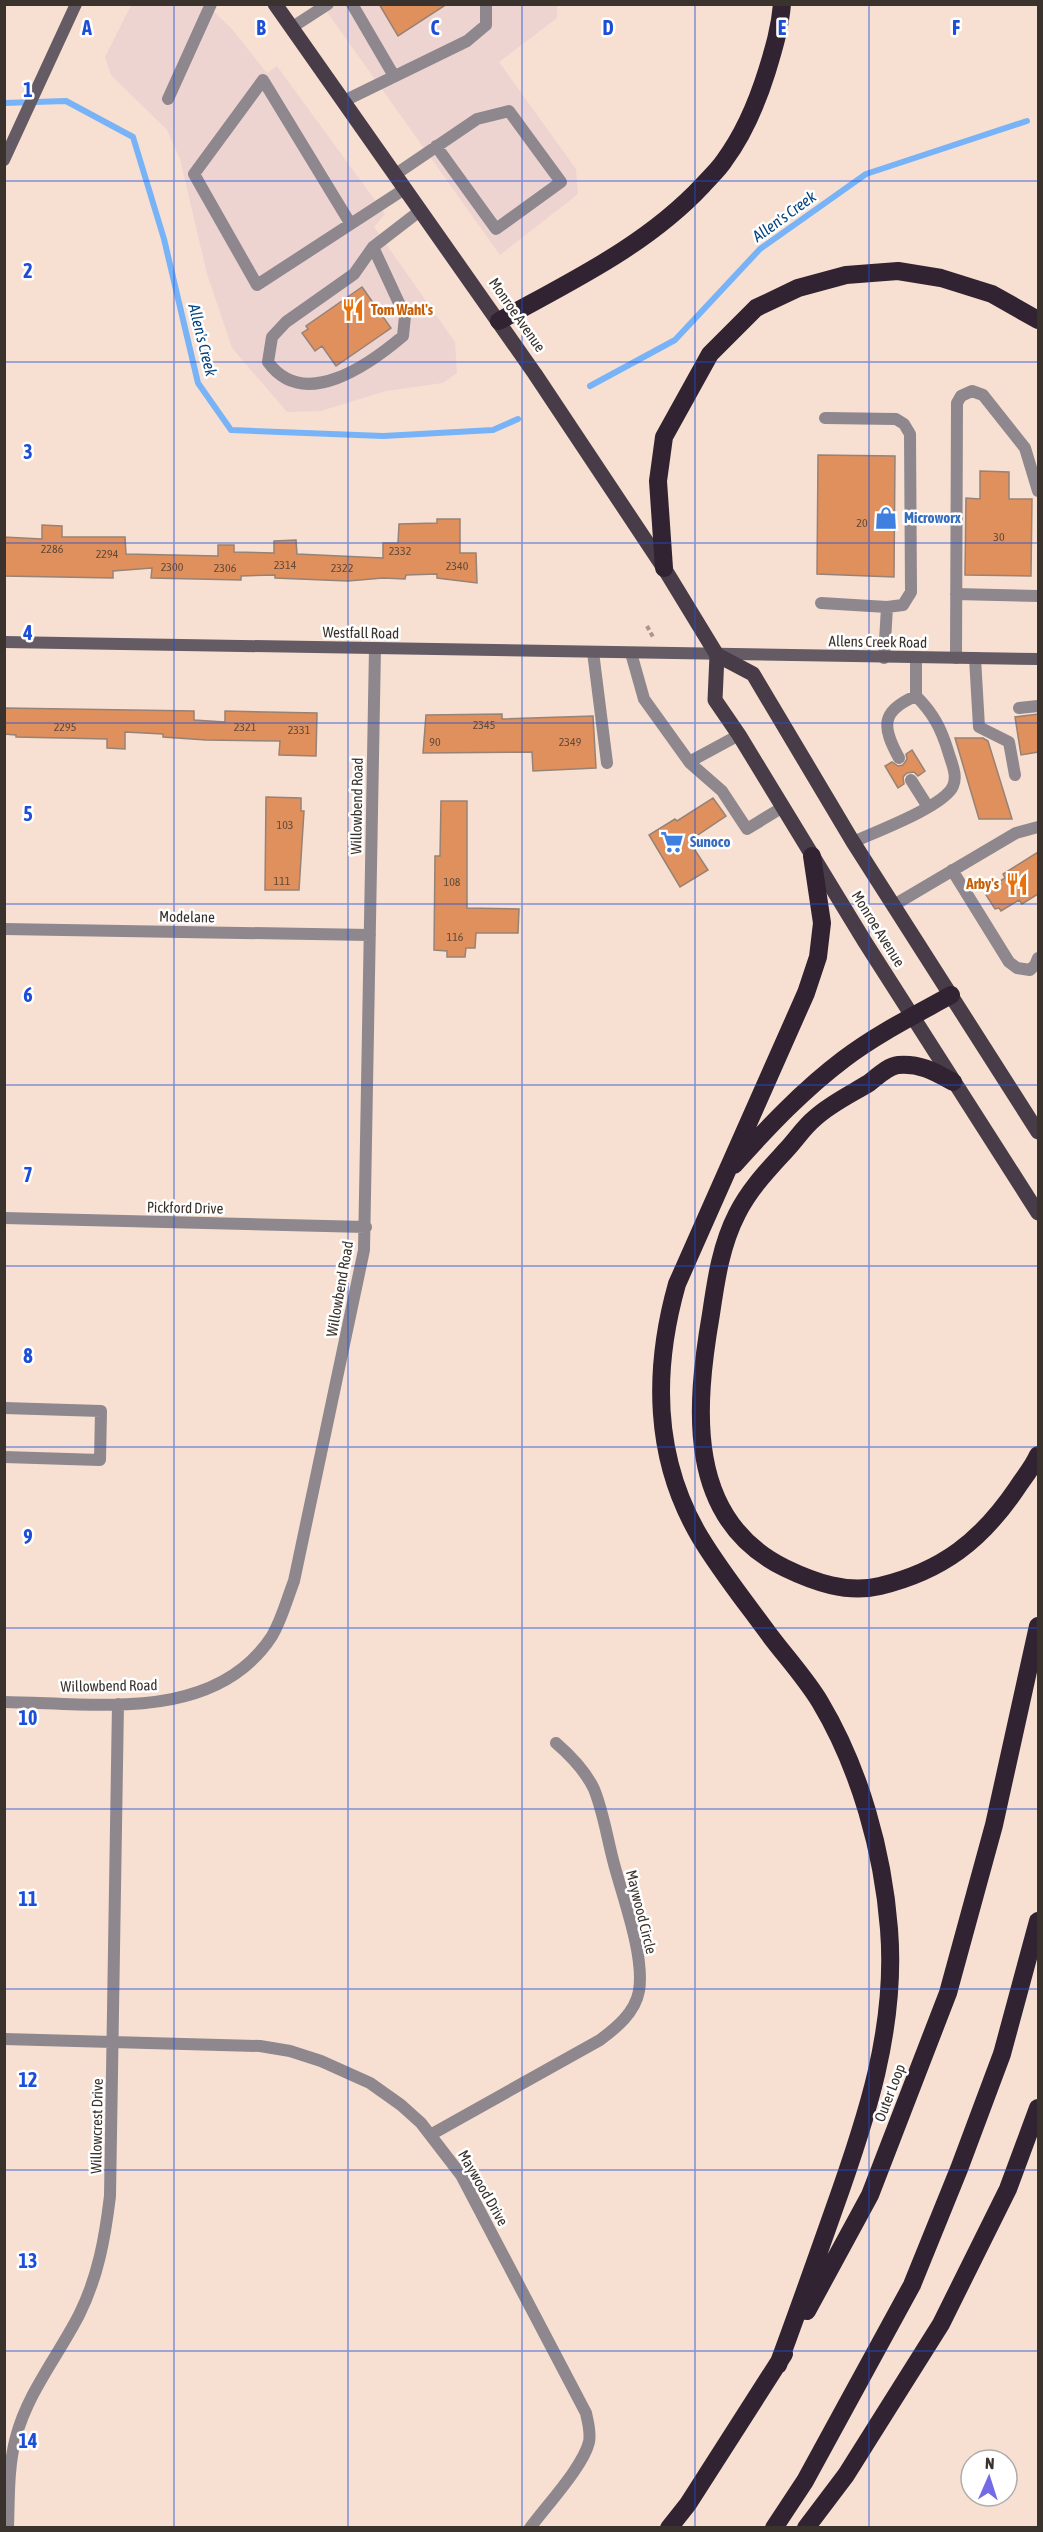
<svg xmlns="http://www.w3.org/2000/svg" width="1043" height="2532" viewBox="0 0 1043 2532" font-family="'Asap Condensed',sans-serif">
<style>
.commercial{fill:#eed4d1}
.lines{fill:none;stroke-linecap:round;stroke-linejoin:round}
.stream{stroke:#78b3f7;stroke-width:6}
.building{fill:#df905d;stroke:#978276;stroke-width:1.5}
.path{stroke:#a8978c;stroke-width:4;stroke-dasharray:4.5 3;stroke-linecap:butt}
.lane{stroke:#8e878e;stroke-width:12}
.street{stroke:#8e878e;stroke-width:12}
.secondary{stroke:#655b65;stroke-width:12}
.primary{stroke:#493c49;stroke-width:15}
.highway{stroke:#312331;stroke-width:18}
.grid{fill:none;stroke:#1d4ed8;stroke-width:1.5;stroke-opacity:0.55}
.labels{text-anchor:middle;stroke-width:5;stroke-linejoin:round;paint-order:stroke}
.number-label{font-size:12px;fill:#634a38}
.food-label{font-size:15px;font-weight:bold;fill:#c56008;stroke:#fff;text-anchor:start}
.street-label{font-size:15px;fill:#3a322c;stroke:#fff}
.shop-label{font-size:15px;font-weight:bold;fill:#366cbe;stroke:#fff;text-anchor:start}
.water-label{font-size:16px;font-style:italic;fill:#034481;stroke:#fff}
.grid-label{font-size:20px;text-anchor:middle;font-weight:bold;fill:#1d4ed8;stroke:#fff;stroke-width:5;stroke-linejoin:round;paint-order:stroke}
</style>
<rect width="100%" height="100%" fill="#f7e0d2"/>
<!-- commercial -->
<path class="commercial" d="M131 5H207L232 29 267 73 277 66 385 214 374 227 455 342 457 373 443 383 386 391 321 411 287 412 232 348 207 274 180 159 167 130 111 75 105 57Z
M322 5H557V18L499 62 576 169 578 194 500 255Z"/>
<g class="lines">
<!-- stream -->
<path class="stream" d="M4 103 66 101 133 137 164 239 198 383 231 430 383 436 493 430 518 419
M590 386 675 340 760 249 866 174 1027 121"/>
</g>
<!-- building -->
<path class="building" d="M379 4H447L398 36Z
M362 287 391 328 336 366 322 346 315 351 302 333 308 329 306 326Z
M818 455 895 456 894 577 817 574Z
M980 471 1009 472V499H1032L1031 576 965 575 966 498 980 499Z
M437 519H460V553H476L477 583 437 578V574L406 575 405 579 383 578 348 581 275 578V575L241 576V580L151 578 152 568 113 571V578L4 576V537L42 539V525L62 526V537H125L126 554 218 556V545H234V552L274 553V541L296 540 297 554 383 558V543H398L399 524 437 523Z
M4 708 194 711V720L225 722V711L317 713 316 756 279 755 280 741 206 740 163 737V734L125 732V749L107 748V739L16 737V735L4 734Z
M502 714V719L593 716 596 768 533 771 532 752 423 753 426 715Z
M1038 714V752L1021 755 1015 717Z
M955 738H983L988 741 1012 819H979Z
M912 750 925 771 918 776 914 772 907 773 903 777 904 784 898 788 885 766 892 762 898 766 903 765 907 759 906 754Z
M266 797 301 798V811H304L299 890H265Z
M713 798 726 816 689 841 708 870 680 887 649 835 675 819 677 821Z
M441 801H467V908L519 909 518 933H476L475 948H466L465 957H447V951L434 950 435 856H440Z
M1038 852V894L1022 904 1019 900 1001 911 999 908 995 909 986 895 989 893 987 889 1005 878 1003 874Z"/>
<g class="lines">
<!-- path -->
<path class="path" d="M647 626 653 637"/>
<!-- lane -->
<path class="lane" d="M352 4 394 76
M291 28 328 4
M168 99 211 4
M344 101 467 41 486 25V4
M396 174 477 119 509 111 561 182 496 229 436 146
M350 223 263 80 194 174 257 285 406 188
M373 247 405 316 403 336C370 364 304 412 268 362L272 337 286 322 354 274 373 247 421 210
M825 418 896 419 904 424 910 434 911 592 903 605 887 607 884 658
M956 594 1038 596
M821 603 887 607
M593 652 607 763
M631 653 644 699 690 763 722 791 747 829 783 807
M956 658 957 403 961 396 972 391 983 395 1025 448 1038 491
M975 658 979 727 1009 742 1015 775
M1019 708 1038 706
M899 758C882 727 880 711 916 696
M689 762 739 735
M911 780 928 807
M853 842C875 832 945 806 953 786 958 775 951 762 948 751 941 728 933 713 916 696V658
M952 870 1009 962 1017 968 1030 970 1035 965 1038 958
M894 905 1016 833 1038 827
M4 1408 101 1411 100 1460 4 1457"/>
<!-- street -->
<path class="street" d="M4 929 370 935
M4 1218 366 1227
M4 1702C94 1703 215 1724 272 1636 282 1619 287 1599 294 1581L364 1250 375 648
M4 2039 260 2046 290 2051 321 2061 370 2083 401 2105 421 2123 461 2175 586 2413C588 2423 591 2432 589 2442 583 2467 546 2506 530 2528
M432 2134 600 2040C616 2028 635 2013 639 1991 645 1955 622 1896 613 1860 607 1837 603 1811 594 1789 585 1770 571 1756 556 1743
M8 2528C9 2498 8 2466 16 2437 28 2392 58 2356 79 2315 98 2277 105 2238 110 2196L118 1704"/>
<!-- secondary -->
<path class="secondary" d="M4 160 76 4
M4 642 1038 659"/>
<!-- primary -->
<path class="primary" d="M275 4 535 374 664 568 717 655 753 674 853 842 1038 1132
M717 655 715 700 739 735 865 942 1038 1213"/>
<!-- highway -->
<path class="highway" d="M499 321C571 281 646 246 703 185 710 177 718 170 724 161 744 134 757 103 767 71 774 48 780 28 782 4
M664 568 658 481 664 437 710 354 756 308 798 288 846 275 898 271 941 278 992 294 1038 320
M953 1082C935 1072 920 1063 898 1065 888 1066 877 1077 869 1083 851 1094 830 1104 815 1118 805 1126 797 1138 788 1148 769 1169 750 1188 737 1214 721 1245 716 1280 711 1314 695 1407 685 1519 785 1568 814 1582 847 1594 880 1586 942 1571 981 1541 1017 1488 1024 1477 1033 1467 1038 1455
M734 1165C768 1127 803 1090 844 1059 877 1034 915 1015 951 995
M807 2311 870 2195 948 1993 994 1825 1038 1626
M778 2365C797 2314 815 2263 833 2212 866 2120 897 2028 889 1929 883 1852 860 1769 820 1702 806 1679 787 1658 771 1637 747 1604 721 1572 700 1537 653 1458 653 1369 677 1284L806 993 818 957 822 923 812 856
M669 2528 688 2504 784 2354
M774 2528 805 2481 912 2285 959 2169 1002 2054 1038 1921
M806 2528 846 2475 941 2324 1008 2189 1038 2108"/>
</g>
<!-- grid -->
<path class="grid" d="M174 4V2528M348 4V2528M522 4V2528M695 4V2528M869 4V2528M4 181H1038M4 362H1038M4 543H1038M4 723H1038M4 904H1038M4 1085H1038M4 1266H1038M4 1447H1038M4 1628H1038M4 1809H1038M4 1989H1038M4 2170H1038M4 2351H1038"/>
<!-- icons -->
<defs>
<g id="restaurant-bare" transform="scale(1.8)"><path d="M-5-6h1v4h1v-4h1v4h1v-4h1v5L-1.5 .5V6h-2V.5L-5-1ZM5-6V6H3V1.5H1.5Q1.5-4 5-6Z" fill="#e8710a" stroke="#fff" stroke-width="2.5" paint-order="stroke"/></g>
<g id="shop-bare" transform="scale(1.8)"><path d="M-5-2.5h2.3a2.7 3.5 0 0 1 5.4 0H5L5.5 6h-11ZM-1.5-2.5h3a1.5 2.3 0 0 0-3 0Z" fill="#3f7fe0" stroke="#fff" stroke-width="2.5" paint-order="stroke"/></g>
<g id="supermarket-bare" transform="scale(1.8)"><path d="M-6-5.5h2.5l.6 2H6L4.5 2H-2.5L-4.4-4H-6ZM-1.5 3.2a1.3 1.3 0 1 0 .1 0ZM3 3.2a1.3 1.3 0 1 0 .1 0Z" fill="#3f7fe0" stroke="#fff" stroke-width="2.5" paint-order="stroke"/></g>
</defs>
<g fill-rule="evenodd">
<use href="#restaurant-bare" x="353" y="310"/>
<use href="#shop-bare" x="886" y="518"/>
<use href="#supermarket-bare" x="672" y="842"/>
<use href="#restaurant-bare" x="1017" y="884"/>
</g>
<g class="labels">
<!-- number labels -->
<g class="number-label">
<text x="862" y="527">20</text>
<text x="999" y="541">30</text>
<text x="52" y="553">2286</text>
<text x="400" y="555">2332</text>
<text x="107" y="558">2294</text>
<text x="285" y="569">2314</text>
<text x="457" y="570">2340</text>
<text x="172" y="571">2300</text>
<text x="225" y="572">2306</text>
<text x="342" y="572">2322</text>
<text x="484" y="729">2345</text>
<text x="65" y="731">2295</text>
<text x="245" y="731">2321</text>
<text x="299" y="734">2331</text>
<text x="435" y="746">90</text>
<text x="570" y="746">2349</text>
<text x="285" y="829">103</text>
<text x="282" y="885">111</text>
<text x="452" y="886">108</text>
<text x="455" y="941">116</text>
</g>
<!-- food labels -->
<g class="food-label">
<text x="371" y="315">Tom Wahl's</text>
<text x="999" y="889" text-anchor="end">Arby's</text>
</g>
<!-- street labels -->
<g class="street-label">
<text transform="translate(517 315) rotate(55)" y="5">Monroe Avenue</text>
<text transform="translate(361 633) rotate(1)" y="5">Westfall Road</text>
<text transform="translate(878 642) rotate(1)" y="5">Allens Creek Road</text>
<text transform="translate(357 806) rotate(-89)" y="5">Willowbend Road</text>
<text transform="translate(187 917) rotate(1)" y="5">Modelane</text>
<text transform="translate(878 929) rotate(58)" y="5">Monroe Avenue</text>
<text transform="translate(185 1208) rotate(1)" y="5">Pickford Drive</text>
<text transform="translate(340 1289) rotate(-80)" y="5">Willowbend Road</text>
<text transform="translate(109 1686) rotate(-1)" y="5">Willowbend Road</text>
<text transform="translate(641 1912) rotate(76)" y="5">Maywood Circle</text>
<text transform="translate(890 2093) rotate(-69)" y="5">Outer Loop</text>
<text transform="translate(97 2126) rotate(-89)" y="5">Willowcrest Drive</text>
<text transform="translate(483 2188) rotate(60)" y="5">Maywood Drive</text>
</g>
<!-- shop labels -->
<g class="shop-label">
<text x="904" y="523">Microworx</text>
<text x="690" y="847">Sunoco</text>
</g>
<!-- water labels -->
<g class="water-label">
<text transform="translate(784 216) rotate(-36)" y="6">Allen's Creek</text>
<text transform="translate(203 340) rotate(76)" y="6">Allen's Creek</text>
</g>
</g>
<g class="grid-label">
<text x="87" y="35">A</text>
<text x="261" y="35">B</text>
<text x="435" y="35">C</text>
<text x="608" y="35">D</text>
<text x="782" y="35">E</text>
<text x="956" y="35">F</text>
<text x="28" y="97">1</text>
<text x="28" y="278">2</text>
<text x="28" y="459">3</text>
<text x="28" y="640">4</text>
<text x="28" y="821">5</text>
<text x="28" y="1002">6</text>
<text x="28" y="1182">7</text>
<text x="28" y="1363">8</text>
<text x="28" y="1544">9</text>
<text x="28" y="1725">10</text>
<text x="28" y="1906">11</text>
<text x="28" y="2087">12</text>
<text x="28" y="2268">13</text>
<text x="28" y="2448">14</text>
</g>
<!-- border -->
<rect width="1043" height="2532" fill="none" stroke="#3a322c" stroke-width="12"/>
<!-- north arrow -->
<g transform="translate(989 2478) rotate(3)"><circle r="28" fill="#ffffff" stroke="#b0adab" stroke-width="1.5"/>
<path d="M0-4.5L10 22L0 15L-10 22Z" fill="#756ae5"/>
<text y="-9" font-size="16" font-weight="bold" text-anchor="middle" fill="#3a322c">N</text>
</g>
</svg>
